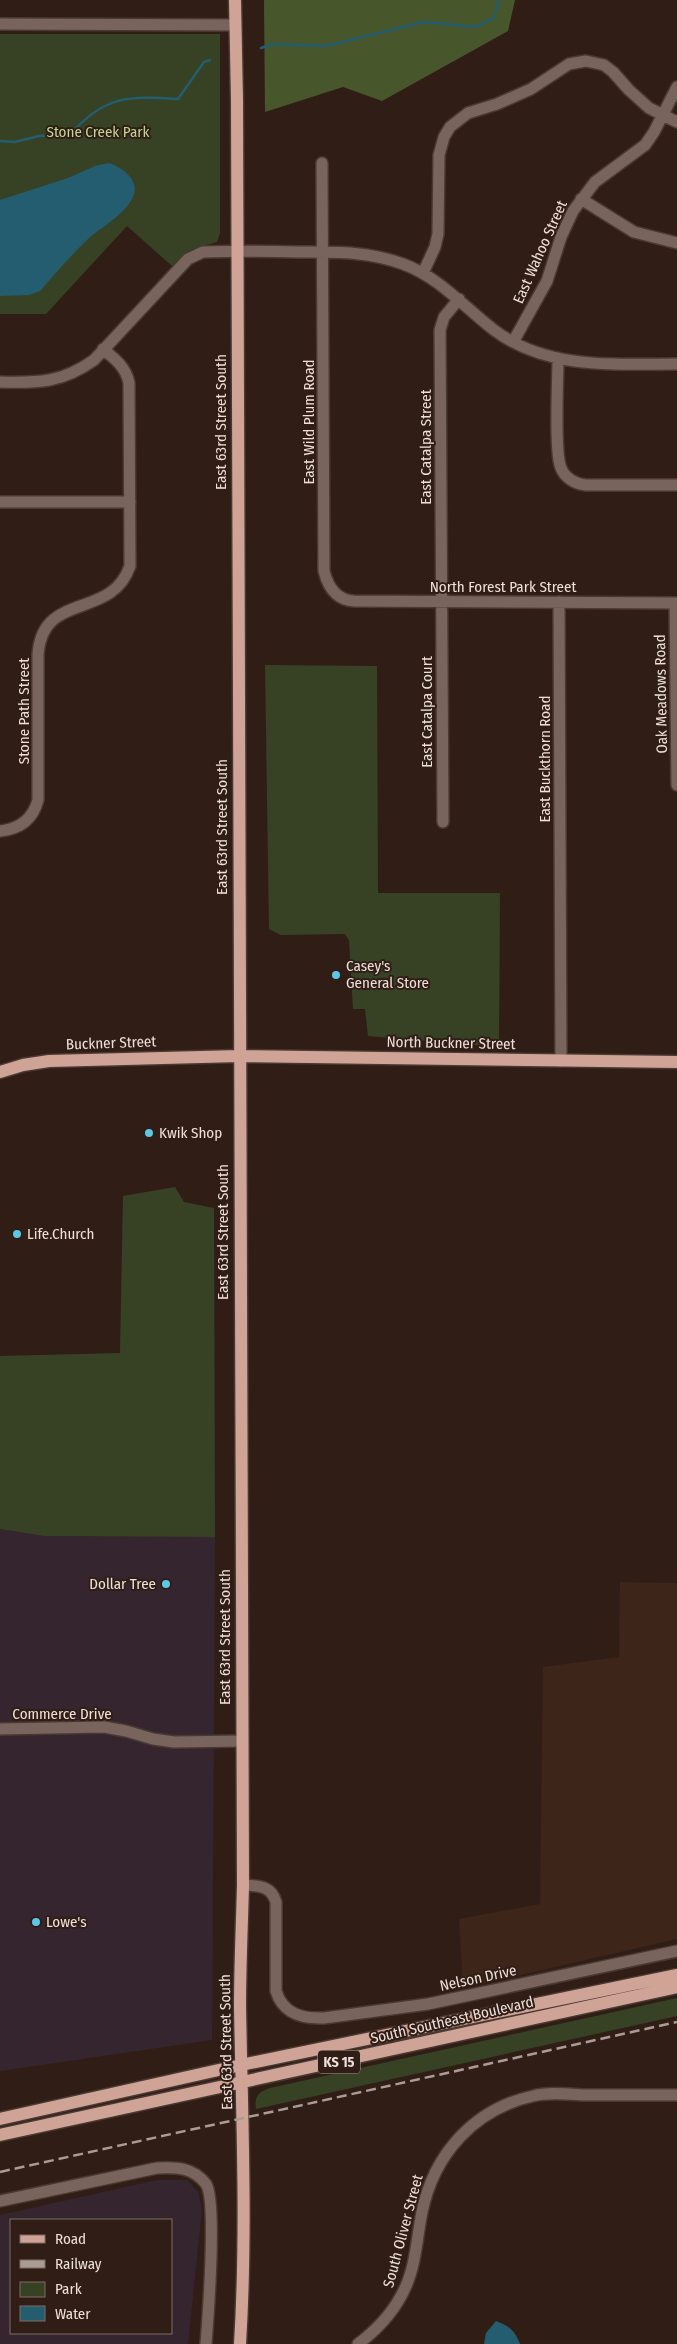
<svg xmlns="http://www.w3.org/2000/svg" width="677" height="2344" viewBox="0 0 677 2344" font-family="'Fira Sans Condensed',sans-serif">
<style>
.commercial{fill:#35252f;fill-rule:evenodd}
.built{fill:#3e251a}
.green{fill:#374225}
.forest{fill:#48562c}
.water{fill:#245d70}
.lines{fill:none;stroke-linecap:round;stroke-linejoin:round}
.stream{stroke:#245d70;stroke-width:2.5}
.minor-casing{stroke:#4a3931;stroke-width:14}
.major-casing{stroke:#4a3931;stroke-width:15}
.minor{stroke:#79635d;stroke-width:11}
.major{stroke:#d0a397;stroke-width:12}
.rail{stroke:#aa9b95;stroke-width:2.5;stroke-dasharray:10 5;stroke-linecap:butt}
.poi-dot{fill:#5bc8e6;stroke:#301e16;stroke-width:2}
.labels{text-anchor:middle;stroke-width:4;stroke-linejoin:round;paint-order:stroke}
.shield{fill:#301e16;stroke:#b4a69f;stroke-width:1}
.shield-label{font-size:14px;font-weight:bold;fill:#ede0da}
.park-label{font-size:15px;fill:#bed791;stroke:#301e16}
.street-label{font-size:15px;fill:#ede0da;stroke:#301e16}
.poi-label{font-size:15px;fill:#ede0da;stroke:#301e16;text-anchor:start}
</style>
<rect width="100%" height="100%" fill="#301e16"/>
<!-- commercial -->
<path class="commercial" d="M0 1529 44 1536 215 1537 212 2040 0 2071Z
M157 2180H187L198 2192 202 2209 188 2344H0V2215ZM11 2220H171V2333H11Z"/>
<!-- built -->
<path class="built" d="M620 1582 677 1583V1939L463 1988 459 1919 540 1904 543 1667 619 1657Z"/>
<!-- green -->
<path class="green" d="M0 34H220V233L217 242 193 249 183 255 172 266 127 226 46 314H0Z
M265 665 377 666 378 893H500L499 1047 368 1036 365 1009H353L349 940 345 934 281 935 269 929Z
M175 1187 184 1202 214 1208 215 1537 44 1536 0 1529V1356L120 1353 123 1196Z
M677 1998V2016L256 2109C254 2097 258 2092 270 2088Z"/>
<!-- forest -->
<path class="forest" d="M264 0H515L508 31 382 101 343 87 265 112Z"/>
<!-- water -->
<path class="water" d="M109 163C123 168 142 181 132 199 123 216 101 227 87 240 70 256 55 274 40 291L29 295 0 296V200L68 178 95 166Z
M496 2321C510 2326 515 2331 520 2344H484L486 2333Z"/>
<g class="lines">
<!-- stream -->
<path class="stream" d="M261 48 273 44 325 46 424 22 475 27 494 18 499 0
M0 141 15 142 39 136 70 135C104 95 129 96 178 99L204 62 210 60"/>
<!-- minor casing -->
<g class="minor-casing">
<path id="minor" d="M0 24 235 25
M322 163 324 571C328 587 336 600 354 601L677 603
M581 199 634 232 677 243
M423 273 435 247 438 234 439 155 444 137 450 127 468 113 497 104 531 89 569 64 586 61 604 65 613 72 629 90 649 108 677 122
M513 342 547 281 561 237 573 211 595 182 645 145 654 132 677 87
M558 358C558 380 554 452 561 468 565 478 575 484 586 485H677
M0 382C38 383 62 383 94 360L188 259 203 252C234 251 266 251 298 252 334 252 368 251 403 264 439 277 464 307 494 330 547 370 615 364 677 364
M0 502H130
M559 602 561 1061
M675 603 677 785
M443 822 440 330 444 317 459 299
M0 831C20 829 33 819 38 800V654C43 590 111 621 130 566L129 383C126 367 115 359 103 349
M0 1729 104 1727 126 1731 153 1739 174 1742 242 1741
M243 1885C258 1886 271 1885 276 1902V1991C283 2014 302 2019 324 2018L428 2004 677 1951
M0 2201 157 2168C176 2167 193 2167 206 2184 217 2200 208 2318 206 2344
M358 2344C378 2329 396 2309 406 2286 416 2263 417 2237 422 2212 434 2154 474 2109 533 2096 548 2092 566 2094 582 2095 614 2095 645 2095 677 2095"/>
</g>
<!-- major casing -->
<g class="major-casing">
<path id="major" d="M235 0 237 101 243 1885C242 1925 240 1966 240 2006 242 2119 247 2231 240 2344
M0 1072 23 1065 49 1061 239 1056 677 1062
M0 2119 241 2065 677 1975
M0 2135 677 1987"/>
</g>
<!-- minor -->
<use href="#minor" class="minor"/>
<!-- major -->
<use href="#major" class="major"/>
<!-- rail -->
<path class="rail" d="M0 2172 677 2022"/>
</g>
<!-- markers -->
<g class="poi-dot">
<circle cx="336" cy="975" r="5"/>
<circle cx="149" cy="1133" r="5"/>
<circle cx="17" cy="1234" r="5"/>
<circle cx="166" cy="1584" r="5"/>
<circle cx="36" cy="1922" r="5"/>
</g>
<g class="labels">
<!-- shield labels -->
<rect class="shield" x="318" y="2050.5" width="42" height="23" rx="4"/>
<g class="shield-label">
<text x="339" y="2067">KS 15</text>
</g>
<!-- park labels -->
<g class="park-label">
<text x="98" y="137">Stone Creek Park</text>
</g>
<!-- street labels -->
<g class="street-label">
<text transform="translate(540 252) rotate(-66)" y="5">East Wahoo Street</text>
<text transform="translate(221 422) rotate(-90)" y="5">East 63rd Street South</text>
<text transform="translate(309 422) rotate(-90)" y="5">East Wild Plum Road</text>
<text transform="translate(426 447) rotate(-90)" y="5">East Catalpa Street</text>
<text x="503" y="592">North Forest Park Street</text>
<text transform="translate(661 694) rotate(-91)" y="5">Oak Meadows Road</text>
<text transform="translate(24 711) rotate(-90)" y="5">Stone Path Street</text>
<text transform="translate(427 712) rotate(-90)" y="5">East Catalpa Court</text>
<text transform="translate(545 759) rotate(-90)" y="5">East Buckthorn Road</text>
<text transform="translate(222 827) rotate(-90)" y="5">East 63rd Street South</text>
<text transform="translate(111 1043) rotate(-2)" y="5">Buckner Street</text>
<text transform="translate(451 1043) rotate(1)" y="5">North Buckner Street</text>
<text transform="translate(223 1232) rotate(-90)" y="5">East 63rd Street South</text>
<text transform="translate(225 1637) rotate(-90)" y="5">East 63rd Street South</text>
<text x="62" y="1719">Commerce Drive</text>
<text transform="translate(478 1978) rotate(-12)" y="5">Nelson Drive</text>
<text transform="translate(452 2020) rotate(-13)" y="5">South Southeast Boulevard</text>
<text transform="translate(226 2042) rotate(-91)" y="5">East 63rd Street South</text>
<text transform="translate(403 2231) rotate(-75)" y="5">South Oliver Street</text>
</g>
<!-- poi labels -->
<g class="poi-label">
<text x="346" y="971">Casey's<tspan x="346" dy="17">General Store</tspan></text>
<text x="159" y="1138">Kwik Shop</text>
<text x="27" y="1239">Life.Church</text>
<text x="156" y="1589" text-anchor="end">Dollar Tree</text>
<text x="46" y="1927">Lowe's</text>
</g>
</g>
<!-- legend -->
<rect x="10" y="2219" width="162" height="115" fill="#301e16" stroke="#7c6c64"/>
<rect x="20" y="2235" width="25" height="8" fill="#d0a397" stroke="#7c6c64"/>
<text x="55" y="2244" font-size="15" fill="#ede0da">Road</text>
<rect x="20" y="2260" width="25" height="8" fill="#aa9b95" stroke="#7c6c64"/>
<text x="55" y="2269" font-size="15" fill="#ede0da">Railway</text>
<rect x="20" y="2282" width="25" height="15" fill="#374225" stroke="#7c6c64"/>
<text x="55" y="2294" font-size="15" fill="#ede0da">Park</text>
<rect x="20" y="2306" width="25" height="15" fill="#245d70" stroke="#7c6c64"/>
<text x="55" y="2319" font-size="15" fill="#ede0da">Water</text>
</svg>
